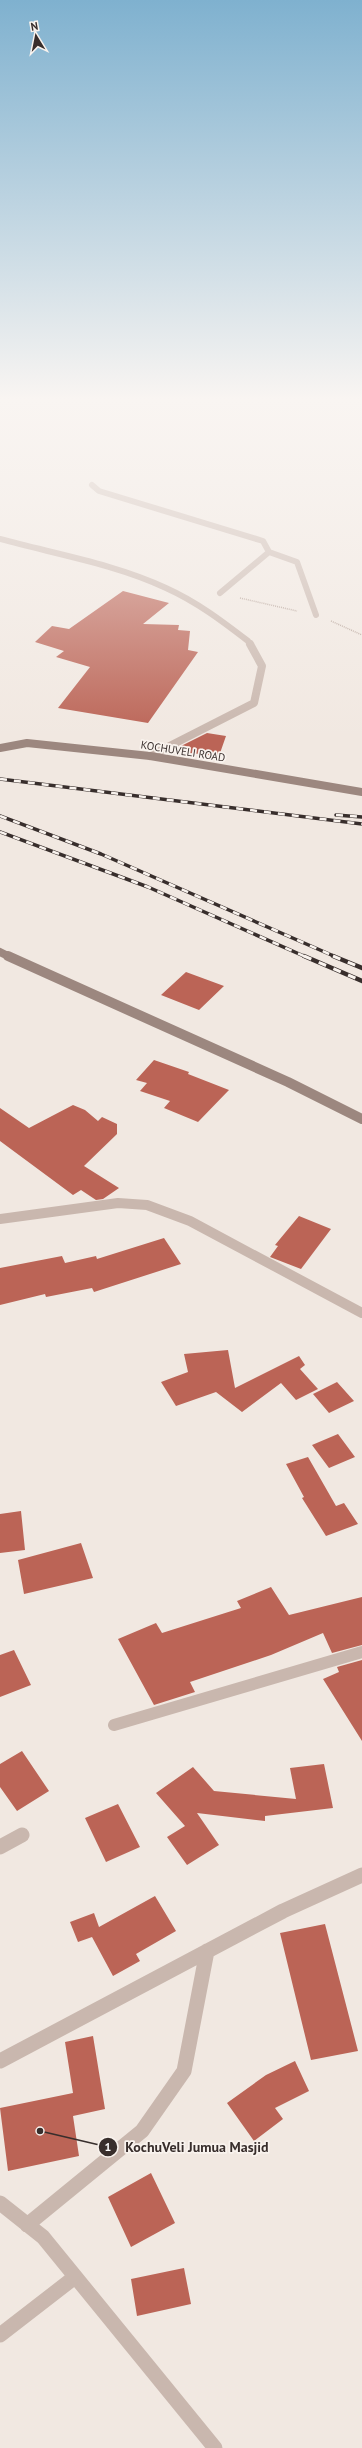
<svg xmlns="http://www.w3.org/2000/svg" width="362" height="2448" viewBox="0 0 362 2448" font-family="'PT Sans',sans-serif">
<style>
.building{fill:#bb6456}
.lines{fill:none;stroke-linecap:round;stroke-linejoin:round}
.path{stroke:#b5a298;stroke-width:1.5;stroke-dasharray:1 1;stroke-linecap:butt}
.street-far4{stroke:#c9b7ae;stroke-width:6}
.street-far3{stroke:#c9b7ae;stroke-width:8}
.street-far2{stroke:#c9b7ae;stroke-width:10}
.street-far1{stroke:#c9b7ae;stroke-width:12}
.street{stroke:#c9b7ae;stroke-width:15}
.secondary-far1{stroke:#9c877f;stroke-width:8}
.secondary{stroke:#9c877f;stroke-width:10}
.rail-far1-casing{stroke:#382e2c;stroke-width:3.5}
.rail-casing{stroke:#382e2c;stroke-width:4.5}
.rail-far1{stroke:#f9f3ee;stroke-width:2.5;stroke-dasharray:7;stroke-linecap:butt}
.rail{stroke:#f9f3ee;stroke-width:3;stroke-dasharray:8;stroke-linecap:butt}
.labels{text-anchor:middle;stroke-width:3.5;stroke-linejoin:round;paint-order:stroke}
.far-street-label{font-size:11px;fill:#382e2c;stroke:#f9f3ee}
.leader{fill:none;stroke:#382e2c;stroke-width:1.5}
.callout-dot{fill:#382e2c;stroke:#f9f3ee;stroke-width:1.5}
.mark-label{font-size:12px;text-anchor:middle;font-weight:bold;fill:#fff}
.callout-label{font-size:14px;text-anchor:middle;font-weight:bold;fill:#382e2c;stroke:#f9f3ee;stroke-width:3.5;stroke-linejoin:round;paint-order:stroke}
</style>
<rect width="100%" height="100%" fill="#f1e8e1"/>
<!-- building -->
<path class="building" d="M123 591 169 603 143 624 179 625 178 630 190 631 188 650 198 652 148 723 58 708 90 667 56 657 64 651 35 642 52 626 69 629Z
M207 733 226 736 219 756 179 752 181 746Z
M186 972 224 986 199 1010 161 995Z
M154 1060 189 1072 188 1074 229 1090 198 1122 164 1108 170 1101 140 1091 147 1083 136 1080Z
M73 1105 85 1110 98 1121 102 1117 117 1124V1134L84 1166 119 1188 103 1199 96 1200 81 1190 73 1195 0 1141V1108L29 1128Z
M299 1216 331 1229 301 1269 270 1257 278 1246 275 1245Z
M164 1238 181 1264 94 1292 92 1288 46 1297 45 1294 0 1305V1268L62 1256 65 1263 96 1256 97 1259Z
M228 1350 235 1388 299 1356 305 1365 300 1369 318 1389 296 1400 281 1383 242 1412 216 1392 176 1406 161 1382 188 1372 184 1354Z
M337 1382 354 1401 329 1413 313 1394Z
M338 1434 355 1457 329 1468 312 1445Z
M308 1457 336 1506 344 1503 358 1524 326 1536 302 1498 304 1497 286 1464Z
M21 1511 25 1550 0 1553V1514Z
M81 1543 93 1578 24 1594 18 1560Z
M271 1587 289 1615 362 1597V1645L332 1653 323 1633 271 1655 190 1682 195 1692 154 1705 118 1639 156 1623 162 1633 241 1608 237 1601Z
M14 1650 31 1685 0 1697V1655Z
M362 1660V1741L323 1679 339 1672 337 1667Z
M22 1751 49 1791 17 1811 0 1787V1764Z
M324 1764 333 1808 265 1816V1821L197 1813 219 1845 187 1865 167 1837 185 1826 156 1793 193 1767 214 1791 296 1799 290 1768Z
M118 1804 140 1847 106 1862 85 1818Z
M155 1896 176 1931 136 1954 140 1961 113 1976 92 1937 78 1942 70 1922 94 1913 99 1927Z
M325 1924 358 2051 311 2060 280 1933Z
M93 2036 105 2109 73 2116 79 2156 8 2171 0 2108 73 2093 65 2042Z
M295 2061 309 2091 275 2108 283 2119 254 2141 227 2103 266 2075Z
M151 2173 175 2223 131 2247 108 2197Z
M184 2268 191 2304 137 2316 131 2279Z"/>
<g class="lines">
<!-- path -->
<path class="path" d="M240 598 297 611
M331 621 362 635"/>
<!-- street-far4 -->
<path class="street-far4" d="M92 485 99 491 263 541 269 552 297 562 316 615
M0 539C55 554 115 564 166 588 197 602 222 621 248 641L250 645
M220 593 269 552"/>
<!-- street-far3 -->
<path class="street-far3" d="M150 756 254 703 262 666 250 644"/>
<!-- street-far2 -->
<path class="street-far2" d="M0 1219 118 1203 147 1205 190 1221 362 1313"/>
<!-- street-far1 -->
<path class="street-far1" d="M114 1725 362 1652"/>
<!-- street -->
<path class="street" d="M0 1847 22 1835
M0 2061 283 1911 362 1875
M0 2203 43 2237 215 2448
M27 2225 142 2131 184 2071 207 1951
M0 2335 75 2277"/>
<!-- secondary-far1 -->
<path class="secondary-far1" d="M0 748 27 743 150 756 362 792
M0 952 10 957"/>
<!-- secondary -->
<path class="secondary" d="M8 956 288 1082 362 1119"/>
<!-- rail-far1 casing -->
<g class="rail-far1-casing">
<path id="rail-far1" d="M0 779 362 824
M336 815 362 817
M0 816 101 854 336 957
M0 832 148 887 306 957"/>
</g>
<!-- rail casing -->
<g class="rail-casing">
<path id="rail" d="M304 956 362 981
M333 956 362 968"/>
</g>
<!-- rail-far1 -->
<use href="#rail-far1" class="rail-far1"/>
<!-- rail -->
<use href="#rail" class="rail"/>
</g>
<!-- sky -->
<linearGradient id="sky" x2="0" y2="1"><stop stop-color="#7fb1cf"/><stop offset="0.54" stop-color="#f9f5f2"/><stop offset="1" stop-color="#f9f5f2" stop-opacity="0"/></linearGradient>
<rect width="362" height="739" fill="url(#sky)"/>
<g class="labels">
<!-- far-street labels -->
<g class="far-street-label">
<text transform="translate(183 751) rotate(9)" y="4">KOCHUVELI ROAD</text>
</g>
</g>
<!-- callouts -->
<path class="leader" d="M40 2131L108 2147"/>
<g class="callout-dot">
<circle cx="40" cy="2131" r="4"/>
<circle cx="108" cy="2147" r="10"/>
</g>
<g class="mark-label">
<text x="108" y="2151">1</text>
</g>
<g class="callout-label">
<text x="197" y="2152">KochuVeli Jumua Masjid</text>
</g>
<!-- north arrow -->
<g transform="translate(36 36) rotate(350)" stroke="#f9f3ee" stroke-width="3" paint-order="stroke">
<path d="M0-3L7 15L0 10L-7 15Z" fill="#382e2c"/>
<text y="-6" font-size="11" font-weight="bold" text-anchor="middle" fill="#382e2c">N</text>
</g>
</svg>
